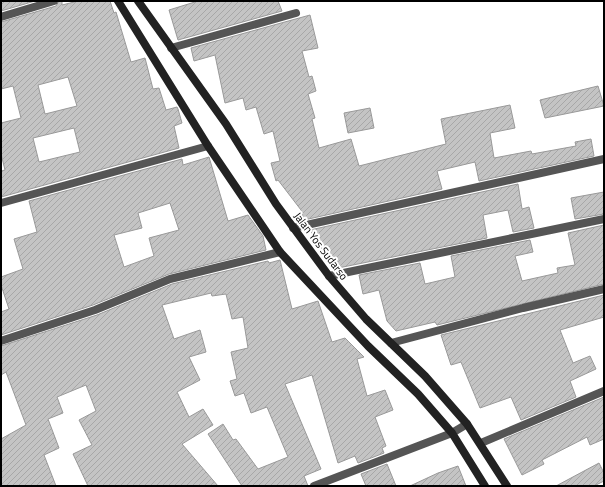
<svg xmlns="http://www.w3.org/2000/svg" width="605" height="487" viewBox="0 0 605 487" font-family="'Titillium Web',sans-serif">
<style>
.building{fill:url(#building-hatch);stroke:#999;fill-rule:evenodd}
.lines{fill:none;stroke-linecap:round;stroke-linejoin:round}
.street{stroke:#555;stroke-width:8}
.secondary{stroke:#222;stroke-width:8}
.labels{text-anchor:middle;stroke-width:4;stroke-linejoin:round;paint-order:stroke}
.street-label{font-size:11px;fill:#000;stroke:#fff}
</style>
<defs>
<pattern id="building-hatch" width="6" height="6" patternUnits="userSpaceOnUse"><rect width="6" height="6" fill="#c4c4c4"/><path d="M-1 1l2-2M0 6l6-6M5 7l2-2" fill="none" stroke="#a7a7a7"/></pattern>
</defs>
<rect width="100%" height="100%" fill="#fff"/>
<!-- building -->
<path class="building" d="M1 1H35L1 11Z
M59 1H62V5L78 1H110L114 13 116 12 131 62 145 58 153 89 159 88 166 110 177 107 178 109 182 123 174 126 179 148 1 197V171L5 170 1 154V123L21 118 13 86 1 89V22L56 6ZM68 77 77 106 45 114 38 85ZM74 128 80 152 39 162 33 138Z
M198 1H278L282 11 178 40 169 10Z
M310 15 318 48 302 51 309 77 312 76 316 91 308 94 315 118 312 119 319 148 351 139 359 166 446 144 441 119 510 105 515 128 490 133 494 158 531 151 532 154 576 146 575 142 591 139 594 156 479 181 475 162 437 171 442 189 304 220 301 210 278 180 276 181 271 163 280 161 273 131 264 134 256 107 246 110 243 98 225 103 215 55 194 61 191 48Z
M598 86 604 106 545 118 540 100Z
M370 108 374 128 348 133 344 113Z
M209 157 228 221 248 215 263 236 266 250 169 274 93 305 1 335V312L9 309 1 285V277L23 269 14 239 37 232 29 201 182 159 183 165ZM170 203 179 230 149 238 154 256 124 267 114 235 142 228 138 213Z
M518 184 522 209 529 207 534 228 513 232 508 210 483 215 487 238 338 268 326 248 322 249 310 230Z
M604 192V214L575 219 571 198Z
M604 225V284L437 325 435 322 396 331 387 321 379 290 363 294 359 275 420 263 425 284 455 277 451 256 530 240 533 252 515 256 522 281 558 273 557 268 575 265 568 233Z
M280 260 292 309 318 301 332 342 345 338 364 357 357 359 367 396 385 390 393 410 375 417 386 446 382 448 384 453 358 463 355 456 338 463 312 375 285 384 321 469 304 476 308 486H242L208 434 223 424 233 440 236 439 258 469 288 457 267 407 251 413 244 393 235 396 230 381 237 379 231 352 248 348 243 317 232 319 226 294 212 296 211 293 162 305 174 339 200 330 206 352 189 357 200 380 177 392 189 417 203 409 213 425 182 444 218 486H88L73 454 92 445 79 420 96 411 86 385 57 397 63 413 48 419 59 448 44 455 56 486H1V439L26 425 6 372 1 375V346L97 315 172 284 268 261 269 263Z
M604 295V317L560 330 573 363 590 356 596 369 570 381 576 397 521 420 511 397 480 408 461 362 451 365 441 335Z
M604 397V439L590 445 587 437 542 460 544 464 522 475 504 439Z
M599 463 604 473V481L594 486H556Z
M387 464 396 486H366L361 474Z
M458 466 466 486H410L438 473Z"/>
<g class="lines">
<!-- street -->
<path class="street" d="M1 17 54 1
M171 48 296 13
M1 203 208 146
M293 228 604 159
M329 276 604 219
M1 341 95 310 170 279 280 252
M391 343 523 308 604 289
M481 443 604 391
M314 486 452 433 467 424"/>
<!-- secondary -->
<path class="secondary" d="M118 1 208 146 280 252 368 346 418 394 452 433 485 486
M138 1 226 124 276 204 329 276 366 319 425 376 467 424 507 486"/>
</g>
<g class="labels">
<!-- street labels -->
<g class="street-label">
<text transform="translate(321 246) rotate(53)" y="4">Jalan Yos Sudarso</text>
</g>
</g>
<!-- border -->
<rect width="605" height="487" fill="none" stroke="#000000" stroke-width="4"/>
</svg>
